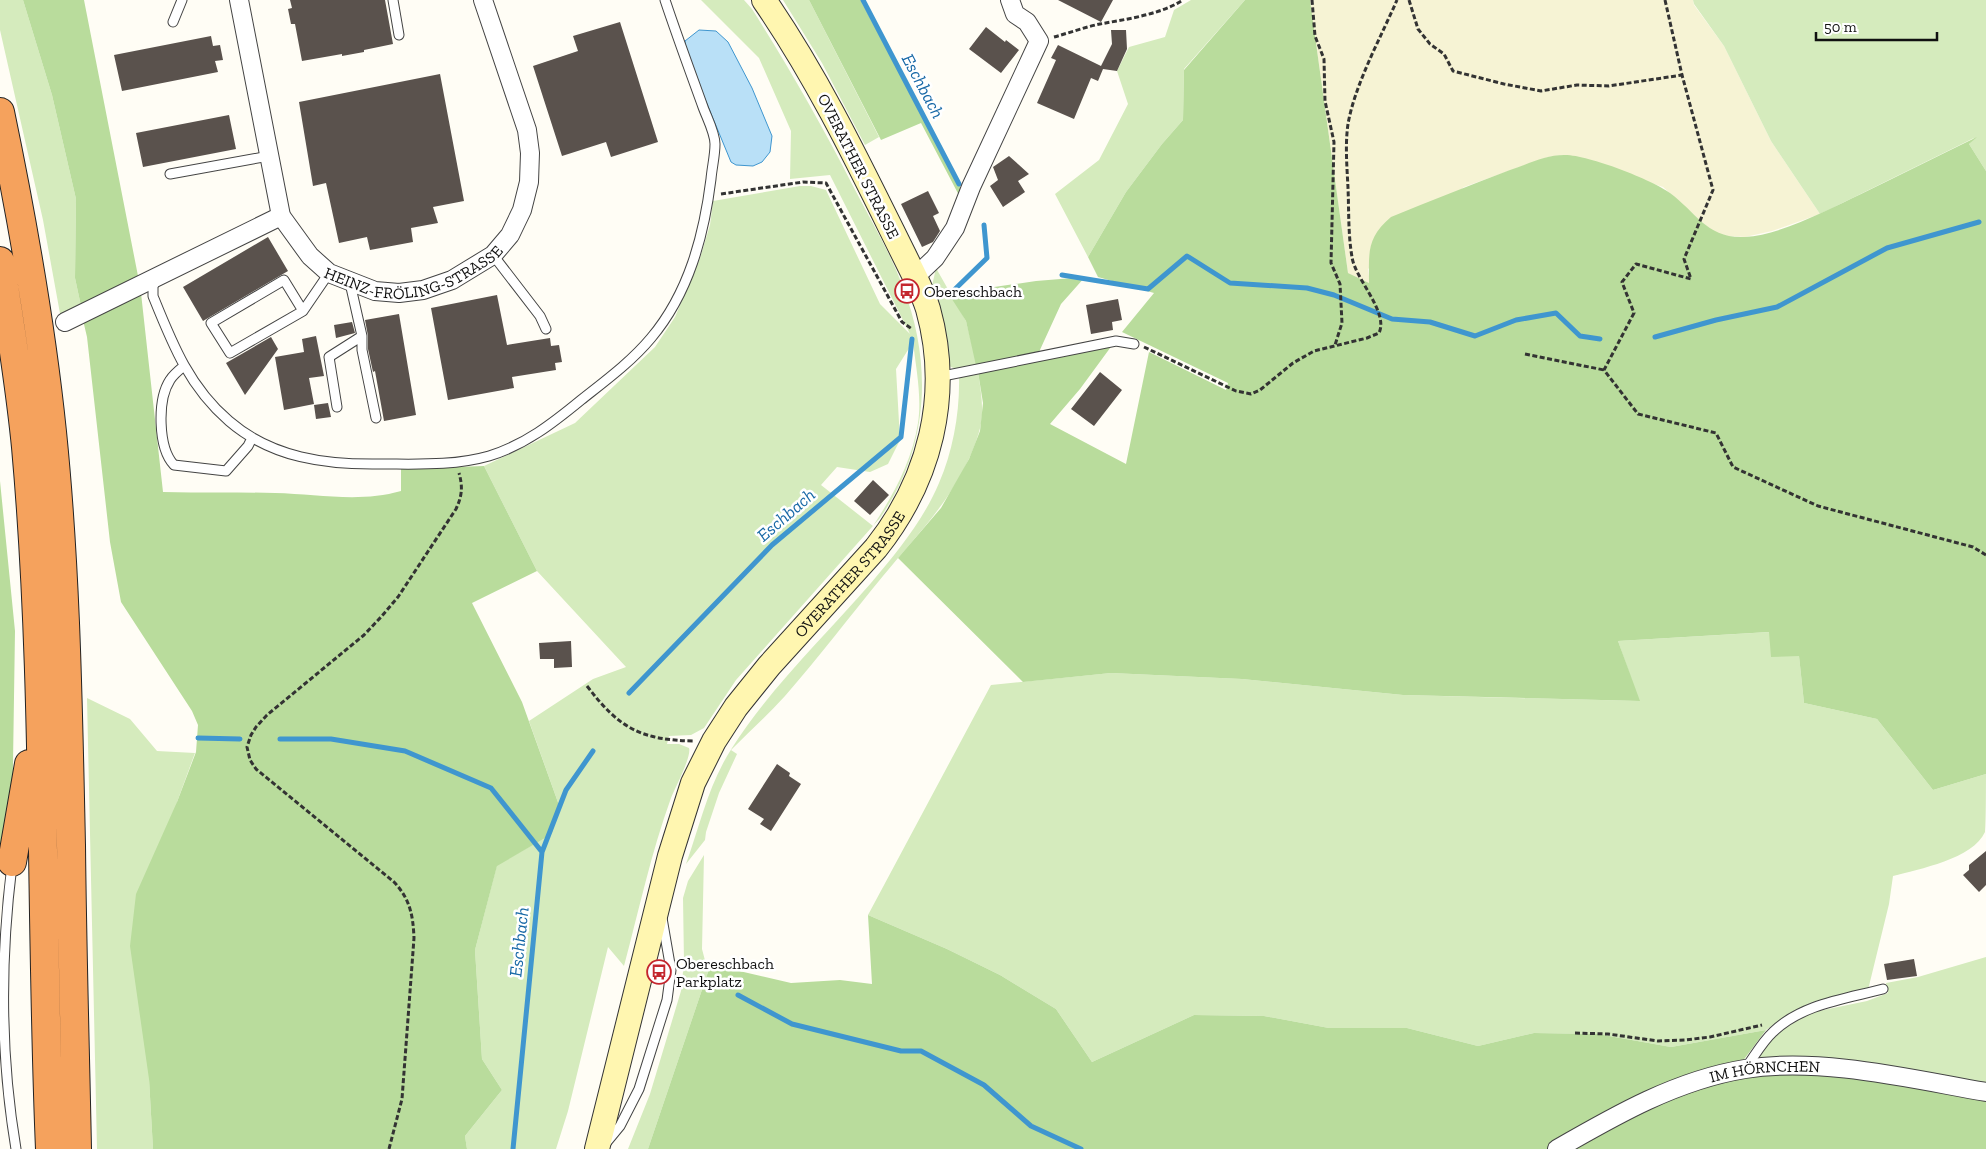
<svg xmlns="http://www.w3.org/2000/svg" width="1986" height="1149" viewBox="0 0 1986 1149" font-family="'Zilla Slab',serif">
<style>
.farmland{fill:#f6f3d4}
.green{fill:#d5ebbd;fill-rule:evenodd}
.forest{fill:#b9dc9c}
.water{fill:#b9e0f7;stroke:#3f96cf}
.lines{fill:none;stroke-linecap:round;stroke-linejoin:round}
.stream{stroke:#3f96cf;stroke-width:5}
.building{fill:#5a524d}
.service-casing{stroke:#444;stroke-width:11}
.minor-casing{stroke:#444;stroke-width:20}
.secondary-casing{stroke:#333;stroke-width:26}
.motorway-casing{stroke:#222;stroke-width:30}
.path{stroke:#333;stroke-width:3;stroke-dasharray:5 2.5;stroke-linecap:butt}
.service{stroke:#fff;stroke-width:9}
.minor{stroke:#fff;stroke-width:18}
.secondary{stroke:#fff6b0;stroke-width:24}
.motorway{stroke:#f5a25d;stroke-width:28}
.labels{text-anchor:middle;stroke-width:5;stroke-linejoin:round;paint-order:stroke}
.street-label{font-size:16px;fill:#111;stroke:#fff}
.poi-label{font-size:16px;fill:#111;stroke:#fff;text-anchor:start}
.water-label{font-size:18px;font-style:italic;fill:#1768a6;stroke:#fff}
</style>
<rect width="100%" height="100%" fill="#fffdf5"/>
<!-- farmland -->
<path class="farmland" d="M1310 0H1693L1694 5 1724 46 1771 141 1820 214 1772 231 1745 237 1728 236 1713 232 1663 187 1564 155 1548 157 1464 187 1368 269 1370 284 1348 273Z"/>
<!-- green -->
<path class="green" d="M0 0H23L52 95 76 199 75 278 81 306 61 319 43 220 0 30Z
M701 0H744L752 9C788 66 822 125 853 186 870 219 890 252 903 287 933 365 929 448 880 518L736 680 704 728 691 735 669 736 667 744H679L689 748C692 756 675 788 671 798 651 853 639 910 624 966L608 947 568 1111 556 1149H467L465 1136 502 1090 482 1059 475 950 497 865 552 834 560 808 529 721 593 679 626 667 537 571 484 466 575 423 655 347 675 317 700 258 710 225 713 201 800 186H811L826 190 880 304 910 334 830 175 790 179 791 131 759 58ZM913 342C916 368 922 397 918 423 912 461 894 494 873 526L821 485 837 467 870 472 888 464 900 440 896 369Z
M783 0H809L879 137 865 145 822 63Z
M1191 0H1245L1184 69 1183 120 1162 144 1126 192 1088 257 1055 194 1099 160 1128 104 1117 71 1129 47 1165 37 1174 10Z
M1693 0H1986V171L1969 144 1974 138 1820 214 1771 141 1724 46 1694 4Z
M936 268 966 321 977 365 956 369 949 366 932 286Z
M978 372C981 392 985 413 979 432 962 490 921 530 883 576 850 616 819 657 785 696 768 715 749 732 731 750L737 754 719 793 706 832 705 840 686 864C700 825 709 783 732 748 771 687 824 637 871 583 897 552 923 521 939 483 953 451 960 412 959 376Z
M1770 632 1799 656 1804 703 1877 719 1933 790 1986 774C1986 785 1986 824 1985 832 1973 859 1919 869 1893 876L1889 904 1868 990 1810 1003 1787 1015 1766 1030 1671 1047 1598 1034 1534 1033 1478 1046 1407 1028H1329L1264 1016 1194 1015 1092 1062 1056 1009 1000 975 947 949 868 915 991 685 1111 673 1242 679 1403 695 1639 701 1618 641Z
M87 698 130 719 157 751 195 753 177 802 149 1079 153 1149H97Z
M704 855 702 949 708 972 648 1149H628L650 1094 681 991 684 962 683 898 688 881Z
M1986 957V1087L1754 1064 1775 1035 1809 1013 1867 1001 1888 993 1886 983 1918 977Z"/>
<!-- forest -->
<path class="forest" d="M23 0H84L138 276 81 306 75 278 76 199 52 95Z
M809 0H866L862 3 965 196 962 201 921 123 881 140Z
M1245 0H1310L1348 273 1369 283C1369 254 1366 238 1391 217 1430 201 1470 185 1510 170 1528 164 1546 155 1564 155 1586 154 1653 180 1670 193 1696 212 1707 239 1745 237 1781 235 1829 209 1861 194 1900 175 1938 156 1977 137L1969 144 1986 171V774L1933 790 1877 719 1804 703 1799 656 1771 657 1769 632 1618 641 1640 701 1403 695 1242 679 1111 673 1023 682 898 558 941 508 969 459 980 431 983 403 978 372 1113 344 1080 389 1050 424 1126 464 1149 352 1226 390 1228 383 1122 332 1154 293 1098 277 1088 257 1126 192 1162 144 1183 120 1184 70Z
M1085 277 1061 304 1039 352 1005 359 977 370 966 321 950 296 953 293 1036 281Z
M141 293 163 492C200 493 238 492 275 493 317 494 360 503 401 491V469L484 466 537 571 472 603 522 702 560 808 552 834 497 866 475 950 482 1059 502 1090 465 1136 467 1149H153L149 1079 130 946 136 894 177 802 196 752 198 725 192 711 121 602 110 542 87 337 83 320Z
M0 481 15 631 12 830 0 850Z
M868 915 947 949 1000 975 1056 1009 1092 1062 1194 1015 1264 1016 1329 1028H1407L1478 1046 1534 1033 1598 1034 1671 1047 1766 1030 1739 1066 1549 1149H648L708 972 705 963 791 983 840 980 872 984Z
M1829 1070 1986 1100V1149H1566L1623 1116 1716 1080 1770 1072Z"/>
<!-- water -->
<path class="water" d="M699 30 716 31 728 42 752 88 772 136 770 152 762 162 753 166 736 165 731 162 686 53 685 41Z"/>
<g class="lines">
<!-- stream -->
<path class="stream" d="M863 0 959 184
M1062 275 1148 289 1187 256 1230 283 1307 288 1334 295 1392 319 1430 322 1475 336 1516 320 1556 313 1580 336 1600 339
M949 295 987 258 984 225
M1655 337 1716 320 1777 307 1887 248 1979 222
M629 693 772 545 901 437 912 339
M198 738 240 739
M280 739H331L405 751 491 788 542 852
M738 995 792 1024 901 1051H921L984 1085 1031 1126 1081 1149
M513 1149 542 852 566 790 593 751"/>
</g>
<!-- building -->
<path class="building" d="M290 0H385L393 44 364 50V52L342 56V54L302 61 295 24H291L288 9 292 8Z
M1058 0H1113L1101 22Z
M620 22 658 142 611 157 606 142 562 156 533 66 578 51 573 36Z
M986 27 1005 42 1006 40 1019 50 1001 73 969 49Z
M1111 30H1126L1127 49 1117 71 1103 69 1098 81 1091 78 1074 119 1037 103 1056 60 1051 58 1058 45 1101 66 1112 44Z
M211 36 213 46 220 45 223 60 215 61 218 72 122 91 114 55Z
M440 74 464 201 433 207 438 223 411 228 413 242 370 250 367 237 339 243 326 183 313 186 299 102Z
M229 115 236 149 143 167 136 133Z
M1009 156 1029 174 1018 181 1025 192 1003 207 990 186 998 180 993 167Z
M928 191 939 213 933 216 940 231 933 242 922 247 901 204Z
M268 237 288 271 203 321 183 287Z
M497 295 507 345 550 338 551 346 559 345 562 362 555 363 556 370 512 377 514 388 448 400 431 308Z
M1118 299 1122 320 1112 322 1113 330 1091 334 1086 305Z
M399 314 416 415 384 421 375 371 373 372 368 349V336L365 320Z
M352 322 355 333 336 338 334 325Z
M316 336 324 376 309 378 314 404 284 410 275 357 304 352 302 339Z
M271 337 278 349 245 395 226 363Z
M1100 372 1122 390 1094 426 1071 409Z
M328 403 331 417 316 419 314 405Z
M873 480 889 495 870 515 854 501Z
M571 641 572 667 554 668V659H540L539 643Z
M777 764 790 773 789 776 801 784 771 831 760 824 764 819 748 809Z
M1986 851V885L1979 892 1963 875 1969 870V865Z
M1914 959 1917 976 1887 980 1884 964Z"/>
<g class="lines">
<!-- service casing -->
<g class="service-casing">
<path id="service" d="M393 0 399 35
M173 22 182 0
M170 174 269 156
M493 255 540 316 546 329
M158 277 153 286V296C172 343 189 387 229 421 272 458 326 465 381 464 417 464 454 466 489 456 525 445 553 423 581 400 605 381 631 362 651 338 689 293 704 235 711 179 712 167 715 156 715 144 715 133 707 118 703 107 690 71 677 36 665 0
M350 283 362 336V350L376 418
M303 311 284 280 211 323 230 353 303 311 329 273
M184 366C179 370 173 375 170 380 157 400 158 448 174 465L226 471 248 446 252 438
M938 377 1116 341 1134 344
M337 407 329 357 362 336
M12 865C0 961 0 1054 16 1149
M1745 1069C1754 1057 1762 1042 1773 1032 1802 1004 1845 999 1883 989
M606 1143 620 1126 639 1089 667 1000 671 970 662 918"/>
</g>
<!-- minor casing -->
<g class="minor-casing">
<g id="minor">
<path id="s1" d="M239 0 281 216 310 256 329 273 375 291 399 293 423 290 452 280 493 255 510 235 522 210 529 182 530 153 527 130 483 0"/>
<path d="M915 277 935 258 955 228 971 187 1039 41 1027 22 1015 14 1010 0"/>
<path d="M65 322 281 216"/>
<path id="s2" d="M1557 1149C1616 1115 1677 1080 1745 1069 1821 1057 1911 1079 1986 1092"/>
</g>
</g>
<!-- secondary casing -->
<g class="secondary-casing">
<g id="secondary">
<path id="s3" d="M597 1149 670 856 693 783 714 741 736 707 769 666 876 548C930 480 952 395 928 309 925 299 920 288 915 277 868 183 824 87 764 0"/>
</g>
</g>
<!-- motorway casing -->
<g class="motorway-casing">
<path id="motorway" d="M0 112C22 218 41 325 52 432 66 570 68 708 71 845 72 947 75 1048 77 1149
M0 261C10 323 20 385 26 447 47 681 40 915 50 1149
M12 862 29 764"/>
</g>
<!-- path -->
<path class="path" d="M1312 0 1315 36 1324 59 1325 101 1334 142 1331 263 1340 284 1342 323 1335 345
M1409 0 1418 29 1430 44 1444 54 1453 71 1504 84 1541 91 1577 85 1609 86 1682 75
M1665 0 1682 75 1713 190 1684 259 1691 279 1636 264 1622 282 1634 313 1604 370 1638 414 1716 433 1733 467 1818 506 1973 547 1986 555
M1054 37C1069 33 1085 27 1100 24 1127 19 1159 15 1183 0
M721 194 803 182 826 183 902 322 912 329
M1144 347 1236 391 1251 394 1260 390 1293 363 1314 351 1367 338 1379 333C1389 312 1355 279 1352 257 1348 234 1349 211 1348 188 1347 167 1345 145 1348 124 1355 84 1381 37 1397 0
M1525 354 1604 370
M587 686C619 728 640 740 694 741
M1575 1033 1608 1034 1658 1041 1685 1040 1710 1037 1762 1025
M389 1149 402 1099 414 938C413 915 410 899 394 882L256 769 250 760 247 747 251 735 256 727 267 715 364 635 381 617 398 597 456 509C462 496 463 487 459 473"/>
<!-- service -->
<use href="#service" class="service"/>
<!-- minor -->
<use href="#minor" class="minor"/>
<!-- secondary -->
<use href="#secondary" class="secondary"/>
<!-- motorway -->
<use href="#motorway" class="motorway"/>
</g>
<!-- icons -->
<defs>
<g id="bus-ring" transform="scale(1.25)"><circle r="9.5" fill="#fff" stroke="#c4262e" stroke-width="1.5"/><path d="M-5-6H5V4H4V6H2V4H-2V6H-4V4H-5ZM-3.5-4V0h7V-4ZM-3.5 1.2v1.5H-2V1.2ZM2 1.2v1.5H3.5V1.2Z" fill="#c4262e"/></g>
</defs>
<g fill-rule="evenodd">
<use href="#bus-ring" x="907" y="291"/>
<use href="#bus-ring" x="659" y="972"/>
</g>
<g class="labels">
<!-- street labels -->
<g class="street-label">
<text transform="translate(859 166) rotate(63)" y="6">OVERATHER STRASSE</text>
<text dy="6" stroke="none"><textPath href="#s1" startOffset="386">HEINZ-FRÖLING-STRASSE</textPath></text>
<text dy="6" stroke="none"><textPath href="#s3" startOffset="641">OVERATHER STRASSE</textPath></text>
<text dy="6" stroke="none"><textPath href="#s2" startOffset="225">IM HÖRNCHEN</textPath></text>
</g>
<!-- poi labels -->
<g class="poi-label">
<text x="924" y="297">Obereschbach</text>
<text x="676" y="969">Obereschbach<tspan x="676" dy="18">Parkplatz</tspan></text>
</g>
<!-- water labels -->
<g class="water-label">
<text transform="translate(923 86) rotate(62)" y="6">Eschbach</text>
<text transform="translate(786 515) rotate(-41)" y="6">Eschbach</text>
<text transform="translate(519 942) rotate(-84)" y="6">Eschbach</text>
</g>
</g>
<!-- scale -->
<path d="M1816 32v8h121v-8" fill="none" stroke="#111111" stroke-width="2.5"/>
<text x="1824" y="32" font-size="15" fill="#111111" stroke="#ffffff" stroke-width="4" paint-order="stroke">50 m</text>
</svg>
